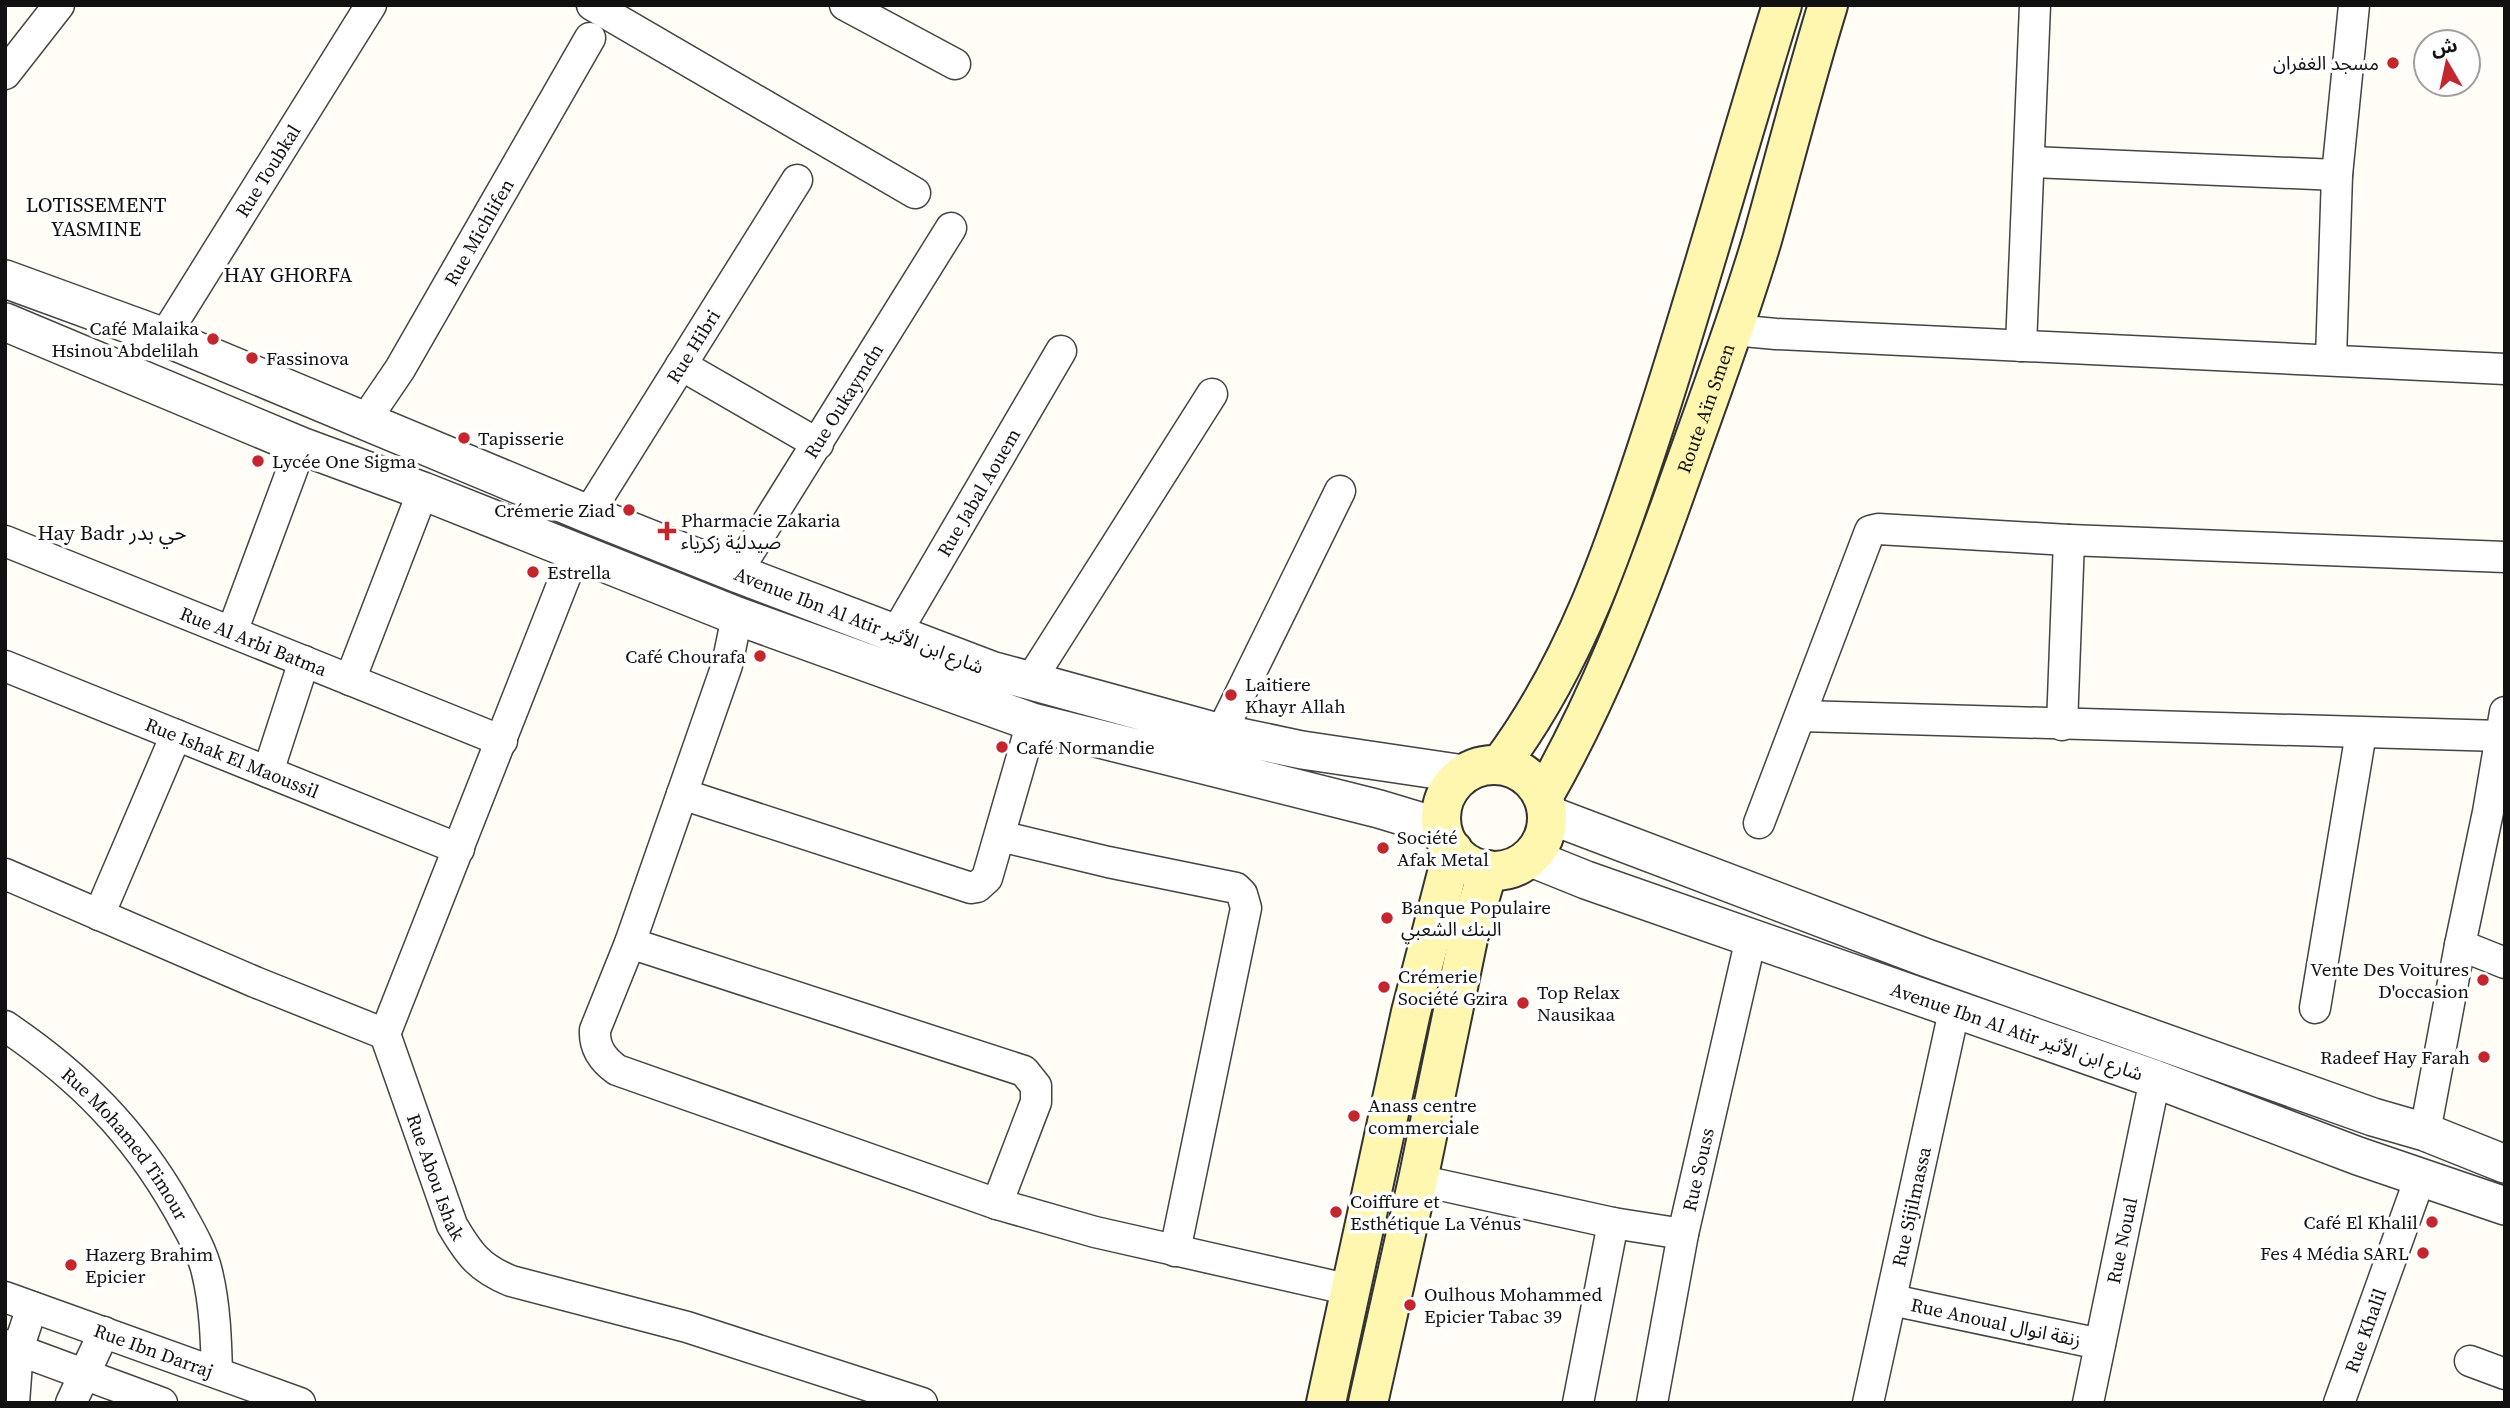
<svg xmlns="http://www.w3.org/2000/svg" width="2510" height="1408" viewBox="0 0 2510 1408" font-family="'Source Serif 4','Noto Sans Arabic',serif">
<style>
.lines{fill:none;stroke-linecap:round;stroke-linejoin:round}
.minor-casing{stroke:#444;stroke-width:33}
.tertiary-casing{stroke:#444;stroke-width:40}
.secondary-casing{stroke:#333;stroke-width:42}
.minor{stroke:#fff;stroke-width:30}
.tertiary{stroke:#fff;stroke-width:37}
.secondary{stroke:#fff6b0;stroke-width:38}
.poi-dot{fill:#c4262e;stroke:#fff;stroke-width:2.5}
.labels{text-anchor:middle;stroke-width:7;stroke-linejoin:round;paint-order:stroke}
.poi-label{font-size:19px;fill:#111;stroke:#fff;text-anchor:start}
.street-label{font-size:19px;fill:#111;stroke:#fff}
.neighbourhood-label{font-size:21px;fill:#111;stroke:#fff}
</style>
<rect width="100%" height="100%" fill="#fffdf5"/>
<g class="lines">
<!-- minor casing -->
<g class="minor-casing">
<g id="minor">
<path d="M592 5 915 193"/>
<path d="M845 5 955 64"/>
<path d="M5 74 59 5"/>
<path d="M2030 162 2337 175"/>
<path d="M1733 330 1776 334 2505 369"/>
<path id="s1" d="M164 337 371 5"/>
<path d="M2021 346 2035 5"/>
<path d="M2331 359 2337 175 2354 5"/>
<path d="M681 365 818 444"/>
<path id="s2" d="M364 422 400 369 590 38"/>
<path id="s3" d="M588 514 797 180"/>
<path id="s4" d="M5 541 502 741"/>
<path id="s5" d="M736 573 951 228"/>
<path d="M737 616 727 665 630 943 595 1030C594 1048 603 1060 617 1070L997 1204 1095 1232 1351 1290"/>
<path d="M232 632 301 446"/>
<path id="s6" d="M896 633 1061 351"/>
<path id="s7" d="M5 666 459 849"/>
<path d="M350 680 423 491"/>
<path d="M1030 681 1212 394"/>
<path d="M1801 716 2501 736"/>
<path d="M2062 725 2069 540"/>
<path d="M1221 733 1340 491"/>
<path d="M268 772 304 661"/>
<path d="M682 794 971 888 977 887 987 878 1032 722"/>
<path d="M1759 823 1870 531 1878 529 2069 540 2505 557"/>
<path d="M1000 836 1108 862 1236 888 1242 894 1246 908 1175 1251"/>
<path id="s8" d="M5 874 255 982 385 1034 452 1225C469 1254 479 1268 511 1281L687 1327 922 1403"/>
<path d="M99 915 176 735"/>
<path d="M630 943 1024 1071 1036 1086V1102L997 1204"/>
<path d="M2460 945 2505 963"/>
<path d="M2315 1008 2361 733"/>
<path id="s9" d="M5 1026C79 1076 134 1131 178 1209 189 1229 202 1250 207 1272 215 1305 216 1339 217 1372"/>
<path d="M385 1034 575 552"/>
<path d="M2425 1132 2460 945 2488 812 2505 712"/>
<path d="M1418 1180 1613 1223 1683 1234"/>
<path id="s10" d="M5 1297 300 1403"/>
<path d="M1892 1300 2100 1344"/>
<path d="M5 1345 162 1403"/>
<path d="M2470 1361 2505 1374"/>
<path d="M14 1403 18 1349 32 1307"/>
<path d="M71 1403 104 1332"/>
<path d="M1578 1403 1613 1223"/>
<path id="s11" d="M1652 1403 1683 1234 1751 938"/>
<path id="s12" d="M1868 1403 1954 1011"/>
<path id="s13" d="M2088 1403 2155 1079"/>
<path id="s14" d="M2339 1403 2420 1178"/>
</g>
</g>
<!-- tertiary casing -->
<g class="tertiary-casing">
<path id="tertiary" d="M5 279 164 337 588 514 736 573 991 670 1221 733 1302 750 1464 774
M5 322 301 446 423 491 737 616 1032 722 1379 809 1442 828
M1547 814 1924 957 2373 1117 2425 1132 2505 1164
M1529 857 1586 880 2155 1079 2358 1156 2505 1206"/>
</g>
<!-- secondary casing -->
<g class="secondary-casing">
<g id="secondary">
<path d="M1500 765C1575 665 1615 547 1653 430 1699 289 1738 146 1782 5"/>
<circle cx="1494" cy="818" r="53"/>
<path id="s15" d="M1543 797C1598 701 1637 600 1674 496 1704 411 1736 327 1762 240 1784 162 1804 83 1828 5"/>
<path d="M1326 1403 1411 1012 1453 850"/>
<path d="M1368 1403 1418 1180 1469 934 1488 870"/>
</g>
</g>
<!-- minor -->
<use href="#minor" class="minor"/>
<!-- tertiary -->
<use href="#tertiary" class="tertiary"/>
<!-- secondary -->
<use href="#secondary" class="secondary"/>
</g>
<!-- markers -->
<g class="poi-dot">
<circle cx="2393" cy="63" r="7"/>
<circle cx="213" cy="339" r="7"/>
<circle cx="252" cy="358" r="7"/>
<circle cx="464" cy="438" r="7"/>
<circle cx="258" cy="461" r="7"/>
<circle cx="629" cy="510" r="7"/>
<path d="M663.5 520.5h7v7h7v7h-7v7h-7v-7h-7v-7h7z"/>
<circle cx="533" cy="572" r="7"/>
<circle cx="760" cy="656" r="7"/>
<circle cx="1231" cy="695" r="7"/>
<circle cx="1002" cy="747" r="7"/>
<circle cx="1383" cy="848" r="7"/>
<circle cx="1387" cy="918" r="7"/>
<circle cx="2483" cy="980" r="7"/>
<circle cx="1384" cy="987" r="7"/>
<circle cx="1523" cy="1003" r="7"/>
<circle cx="2484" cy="1057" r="7"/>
<circle cx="1354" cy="1116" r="7"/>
<circle cx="1336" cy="1212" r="7"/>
<circle cx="2432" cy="1222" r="7"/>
<circle cx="2423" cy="1253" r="7"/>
<circle cx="71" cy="1265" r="7"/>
<circle cx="1410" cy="1305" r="7"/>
</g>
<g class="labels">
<!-- poi labels -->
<g class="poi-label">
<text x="2379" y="70" text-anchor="end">مسجد الغفران</text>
<text x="199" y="335" text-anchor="end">Café Malaika<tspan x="199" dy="22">Hsinou Abdelilah</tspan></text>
<text x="266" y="365">Fassinova</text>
<text x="478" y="445">Tapisserie</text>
<text x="272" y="468">Lycée One Sigma</text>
<text x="615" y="517" text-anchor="end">Crémerie Ziad</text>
<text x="681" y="527">Pharmacie Zakaria<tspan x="681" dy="22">صيدلية زكرياء</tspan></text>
<text x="547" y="579">Estrella</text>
<text x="746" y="663" text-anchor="end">Café Chourafa</text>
<text x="1245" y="691">Laitiere<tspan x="1245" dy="22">Khayr Allah</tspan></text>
<text x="1016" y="754">Café Normandie</text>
<text x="1397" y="844">Société<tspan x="1397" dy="22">Afak Metal</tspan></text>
<text x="1401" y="914">Banque Populaire<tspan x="1401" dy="22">البنك الشعبي</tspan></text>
<text x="2469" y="976" text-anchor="end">Vente Des Voitures<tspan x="2469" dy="22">D'occasion</tspan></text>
<text x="1398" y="983">Crémerie<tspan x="1398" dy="22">Société Gzira</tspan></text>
<text x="1537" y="999">Top Relax<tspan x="1537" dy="22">Nausikaa</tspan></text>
<text x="2470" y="1064" text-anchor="end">Radeef Hay Farah</text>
<text x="1368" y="1112">Anass centre<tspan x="1368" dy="22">commerciale</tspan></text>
<text x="1350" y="1208">Coiffure et<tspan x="1350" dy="22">Esthétique La Vénus</tspan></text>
<text x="2418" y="1229" text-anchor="end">Café El Khalil</text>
<text x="2409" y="1260" text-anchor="end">Fes 4 Média SARL</text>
<text x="85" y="1261">Hazerg Brahim<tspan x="85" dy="22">Epicier</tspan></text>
<text x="1424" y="1301">Oulhous Mohammed<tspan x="1424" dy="22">Epicier Tabac 39</tspan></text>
</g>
<!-- street labels -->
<g class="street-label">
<text dy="7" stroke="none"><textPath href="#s1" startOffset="196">Rue Toubkal</textPath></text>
<text dy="7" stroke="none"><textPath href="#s2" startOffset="222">Rue Michlifen</textPath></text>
<text dy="7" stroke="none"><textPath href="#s3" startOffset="198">Rue Hibri</textPath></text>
<text dy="7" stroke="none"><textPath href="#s5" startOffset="203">Rue Oukaymdn</textPath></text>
<text dy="7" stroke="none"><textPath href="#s15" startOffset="422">Route Aïn Smen</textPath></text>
<text dy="7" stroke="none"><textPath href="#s6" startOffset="163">Rue Jabal Aouem</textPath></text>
<text transform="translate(859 620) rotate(21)" y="7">Avenue Ibn Al Atir شارع ابن الأثير</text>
<text dy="7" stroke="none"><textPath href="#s4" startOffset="268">Rue Al Arbi Batma</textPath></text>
<text dy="7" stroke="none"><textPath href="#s7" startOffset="245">Rue Ishak El Maoussil</textPath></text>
<text transform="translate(2017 1031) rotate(19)" y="7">Avenue Ibn Al Atir شارع ابن الأثير</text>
<text dy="7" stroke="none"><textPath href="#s9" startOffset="170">Rue Mohamed Timour</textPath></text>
<text dy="7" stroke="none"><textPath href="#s11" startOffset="238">Rue Souss</textPath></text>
<text dy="7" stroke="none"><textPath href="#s8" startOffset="564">Rue Abou Ishak</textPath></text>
<text dy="7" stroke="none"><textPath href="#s12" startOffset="201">Rue Sijilmassa</textPath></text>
<text dy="7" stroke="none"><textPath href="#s13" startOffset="166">Rue Noual</textPath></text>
<text transform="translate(1996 1322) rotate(12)" y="7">Rue Anoual زنقة انوال</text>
<text dy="7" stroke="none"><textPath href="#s14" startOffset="77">Rue Khalil</textPath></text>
<text dy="7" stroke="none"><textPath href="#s10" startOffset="158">Rue Ibn Darraj</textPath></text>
</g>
<!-- neighbourhood labels -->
<g class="neighbourhood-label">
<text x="96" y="212">LOTISSEMENT<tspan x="96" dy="24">YASMINE</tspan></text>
<text x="288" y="282">HAY GHORFA</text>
<text x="112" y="540">Hay Badr حي بدر</text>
</g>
</g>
<!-- border -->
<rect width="2510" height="1408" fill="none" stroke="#111111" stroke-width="14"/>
<!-- north arrow -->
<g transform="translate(2447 63) rotate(351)"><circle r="33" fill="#ffffff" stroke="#a0a0a0" stroke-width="2"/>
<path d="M0-5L12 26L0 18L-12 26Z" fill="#c4262e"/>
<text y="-10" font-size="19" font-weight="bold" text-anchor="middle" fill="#111111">ش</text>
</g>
</svg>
